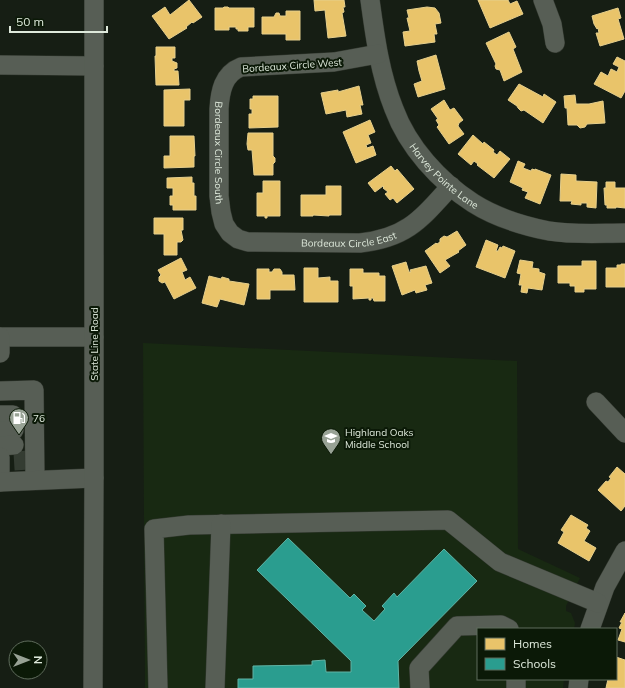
<svg xmlns="http://www.w3.org/2000/svg" width="625" height="688" viewBox="0 0 625 688" font-family="Mulish,sans-serif">
<style>
.built{fill:#182912}
.homes{fill:#e9c46a;stroke:#e6cf8c}
.schools{fill:#2a9d8f;stroke:#60b4a6}
.lines{fill:none;stroke-linecap:round;stroke-linejoin:round}
.minor-tunnel{stroke:#343c32;stroke-width:19;stroke-dasharray:19 10;stroke-linecap:butt}
.minor-casing{stroke:#333930;stroke-width:20}
.minor{stroke:#575e55;stroke-width:19}
.labels{text-anchor:middle;stroke-width:4;stroke-linejoin:round;paint-order:stroke}
.street-label{font-size:10px;fill:#dee9db;stroke:#0b1907}
.poi-label{font-size:10px;fill:#dee9db;stroke:#0b1907;text-anchor:start}
</style>
<rect width="100%" height="100%" fill="#161e14"/>
<!-- built -->
<path class="built" d="M143 343 517 361 518 549 580 578 566 606V611L571 613 575 623 574 629H478V679H564L563 688H145Z"/>
<!-- homes -->
<path class="homes" d="M189 0 202 17 193 23 192 22 186 27 187 28 169 39 152 16 165 7 170 15Z
M314 0H344L345 7H343L344 12 342 13 346 36 328 38 325 10 315 11Z
M478 0H508L510 4 517 1 523 14 490 28Z
M224 7H228L229 8H254V27H248V31H238V29H236V27H229V30H215V8H223Z
M427 7 435 8 439 13 441 23 435 24 437 34H434L435 42 405 46 403 32 410 31 407 18H409L407 10Z
M618 8 621 18 618 19 624 39 600 46 596 33H599L598 28 597 29 594 24 592 16Z
M286 11H300V40H286V34H262V17H274L276 13H279L280 16H286Z
M509 32 516 47 513 49 522 72 504 81 500 70 496 69 495 66 496 64 486 43Z
M156 47H175V58H172V61L177 63V68L174 69V71H178L179 85H156L155 56H156Z
M436 55 445 89 418 97 414 84 422 81 419 71 417 61Z
M617 57 625 61V91L621 98 594 84 601 72 608 76 611 69 617 72 619 67 613 64Z
M519 84 543 97 544 94 556 102 543 123 524 110 521 111 518 108 517 106 508 100Z
M359 86 363 105H360L362 114 347 117 346 110 326 114 321 93 338 90V92Z
M190 89V100H184V126H164V90Z
M575 95 576 104H589L603 101 605 123 587 124 585 127 580 128 577 125H568L567 108H565L564 96Z
M253 96H278V127L249 128V114H252V109H250V99H253Z
M444 100 450 110 454 108 463 120 459 123 458 126 464 134 449 144 437 127 439 125 436 120 438 119 431 109Z
M370 120 375 132 368 135 371 143 366 145 367 148 373 146 376 155 356 163 343 132Z
M248 133H273V156L275 158V162L273 164V175H254L252 150H248L247 144Z
M473 135 483 144 484 142 494 150 493 152 497 155 500 151 510 159 494 178 477 165 478 164 474 161 471 165 458 154Z
M170 136H194L195 156H194V167L164 168V156H170Z
M518 161 525 164 523 168 531 171 532 169 535 170V169L551 175 540 204 525 198 528 192 522 190 523 188 510 182Z
M391 166 395 171 397 169 414 189 397 203 393 198 390 200 385 194 388 192 383 188 384 187 383 186 375 192 368 183Z
M561 174 576 175V181L597 182 596 208 587 207V203H581V205L571 204 572 201H560Z
M192 177V183H194V196H196V210H173V205H170V196H173V188H167V178Z
M263 181H280V216H267V218H265V216H257V193H263Z
M606 182H615V188H625V208L616 207V208H607V205H605L604 188H606Z
M326 186H341V215H329V216L313 215V216H301V195H326Z
M154 218H183V230H181L183 240 181 242H177V255H164V234H154Z
M457 231 466 245 458 251 459 252 445 260 450 266 440 273 425 251 436 243 437 244 440 242V239L444 236 447 237Z
M486 240 498 245 496 251H498L500 247 502 248 503 246 515 251 505 278 476 267Z
M181 258 187 270 182 272 185 280 190 277 196 288 174 299 165 282 162 283 159 281V277L161 275 158 270Z
M520 260 533 262 532 268 539 269V272L545 274 542 290 528 288 527 293 521 292 522 285H519L521 274 517 273Z
M582 261H596V289H584V292H575V286H570V283H558V266H582Z
M406 262 409 272H411L410 270 426 266 432 283 425 285 427 290 416 293 415 290 402 295 392 266Z
M621 264H625V287H606V268H617V265H621Z
M304 268H318V278L330 277V281H338V302H304Z
M257 269H269V272H272L274 269H280L282 272V275H294L295 290H270V299H257Z
M350 269H363V273H379V276H385V301H374L373 298H371V300H369V298L353 299V286H350Z
M209 276 221 279 222 277 229 279V281L249 284 244 305 220 299 217 307 202 303Z
M617 467 625 474V506L621 511 598 490 606 481 608 482 611 478 609 477Z
M571 515 588 525 586 528 590 531 584 541 596 548 589 561 558 543 564 532 561 530Z
M625 613V642L618 640 622 629 619 628 622 622H620Z
M616 657 625 660V688H606L608 679H616Z"/>
<!-- schools -->
<path class="schools" d="M288 538 350 598 354 594 366 606 362 610 374 621 385 609 382 606 394 593 397 597 444 549 477 581 398 661 399 688H238V679H253V666L312 665V661L325 660 326 672H351V661L257 570Z"/>
<g class="lines">
<!-- minor-tunnel -->
<path class="minor-tunnel" d="M14 461 29 460"/>
<!-- minor casing -->
<g class="minor-casing">
<g id="minor">
<path id="s1" d="M370 0C375 37 380 74 394 109 408 147 439 181 473 203 495 217 524 226 549 231 574 235 600 233 625 233"/>
<path d="M543 0 552 24 555 43"/>
<path id="s2" d="M378 54 334 62 241 67C223 74 220 92 219 109V196L221 212 224 224 230 233 238 239 248 242 360 243C407 238 421 219 451 186"/>
<path d="M0 65 94 66"/>
<path d="M0 337H94"/>
<path d="M0 353V337"/>
<path d="M0 391 34 390 35 480"/>
<path d="M596 402 625 433"/>
<path d="M0 415H13"/>
<path d="M0 431 14 430"/>
<path d="M0 446 14 445"/>
<path d="M0 457V482"/>
<path d="M0 482 94 478"/>
<path d="M590 629 605 587 625 551"/>
<path d="M516 679V688"/>
<path d="M93 688 94 478V0"/>
<path d="M158 688 154 529 189 525 448 520 500 562 598 603"/>
<path d="M215 688 221 524"/>
<path d="M420 688 419 668 457 626 501 625 509 629"/>
<path d="M578 688 579 679"/>
</g>
</g>
<!-- minor -->
<use href="#minor" class="minor"/>
</g>
<!-- icons -->
<defs>
<g id="fuel-pin" transform="scale(1)"><path d="M0 17L-7.5 6A9.5 9.5 0 1 1 7.5 6Z" fill="#98a295" stroke="#0b1907"/><path d="M-5.5-6h7V0h2V4h1.3V-2.5L3-4.5l.8-.8L6-3V5H2.5V1h-1V6h-7ZM-4.2-4.7v3.2H.2V-4.7Z" fill="#fff"/></g>
<g id="school-pin" transform="scale(1)"><path d="M0 17L-7.5 6A9.5 9.5 0 1 1 7.5 6Z" fill="#98a295" stroke="#0b1907"/><path d="M0-5L7-2L0 1L-7-2ZM-4 1L0 2.5L4 1V4Q0 6-4 4Z" fill="#fff"/></g>
</defs>
<g fill-rule="evenodd">
<use href="#fuel-pin" x="19" y="418"/>
<use href="#school-pin" x="331" y="438"/>
</g>
<g class="labels">
<!-- street labels -->
<g class="street-label">
<text transform="translate(292 65) rotate(-4)" y="4">Bordeaux Circle West</text>
<text dy="4" stroke="none"><textPath href="#s2" startOffset="232">Bordeaux Circle South</textPath></text>
<text dy="4" stroke="none"><textPath href="#s1" startOffset="197">Harvey Pointe Lane</textPath></text>
<text dy="4" stroke="none"><textPath href="#s2" startOffset="436">Bordeaux Circle East</textPath></text>
<text transform="translate(94 344) rotate(-90)" y="4">State Line Road</text>
</g>
<!-- poi labels -->
<g class="poi-label">
<text x="33" y="422">76</text>
<text x="345" y="436">Highland Oaks<tspan x="345" dy="12">Middle School</tspan></text>
</g>
</g>
<!-- legend -->
<rect x="477" y="628" width="140" height="52" fill="#0b1907" stroke="#5f6c5c"/>
<rect x="485" y="638" width="20" height="12" fill="#e9c46a" stroke="#5f6c5c"/>
<text x="513" y="648" font-size="12" fill="#dee9db">Homes</text>
<rect x="485" y="658" width="20" height="12" fill="#2a9d8f" stroke="#5f6c5c"/>
<text x="513" y="668" font-size="12" fill="#dee9db">Schools</text>
<!-- north arrow -->
<g transform="translate(28 660) rotate(90)"><circle r="19" fill="#0b1907" stroke="#5f6c5c"/>
<path d="M0-3L7 15L0 10L-7 15Z" fill="#98a295"/>
<text y="-6" font-size="11" font-weight="bold" text-anchor="middle" fill="#dee9db">N</text>
</g>
<!-- scale -->
<path d="M10 26v6h97v-6" fill="none" stroke="#dee9db" stroke-width="2"/>
<text x="16" y="26" font-size="12" fill="#dee9db" stroke="#0b1907" stroke-width="3" paint-order="stroke">50 m</text>
</svg>
